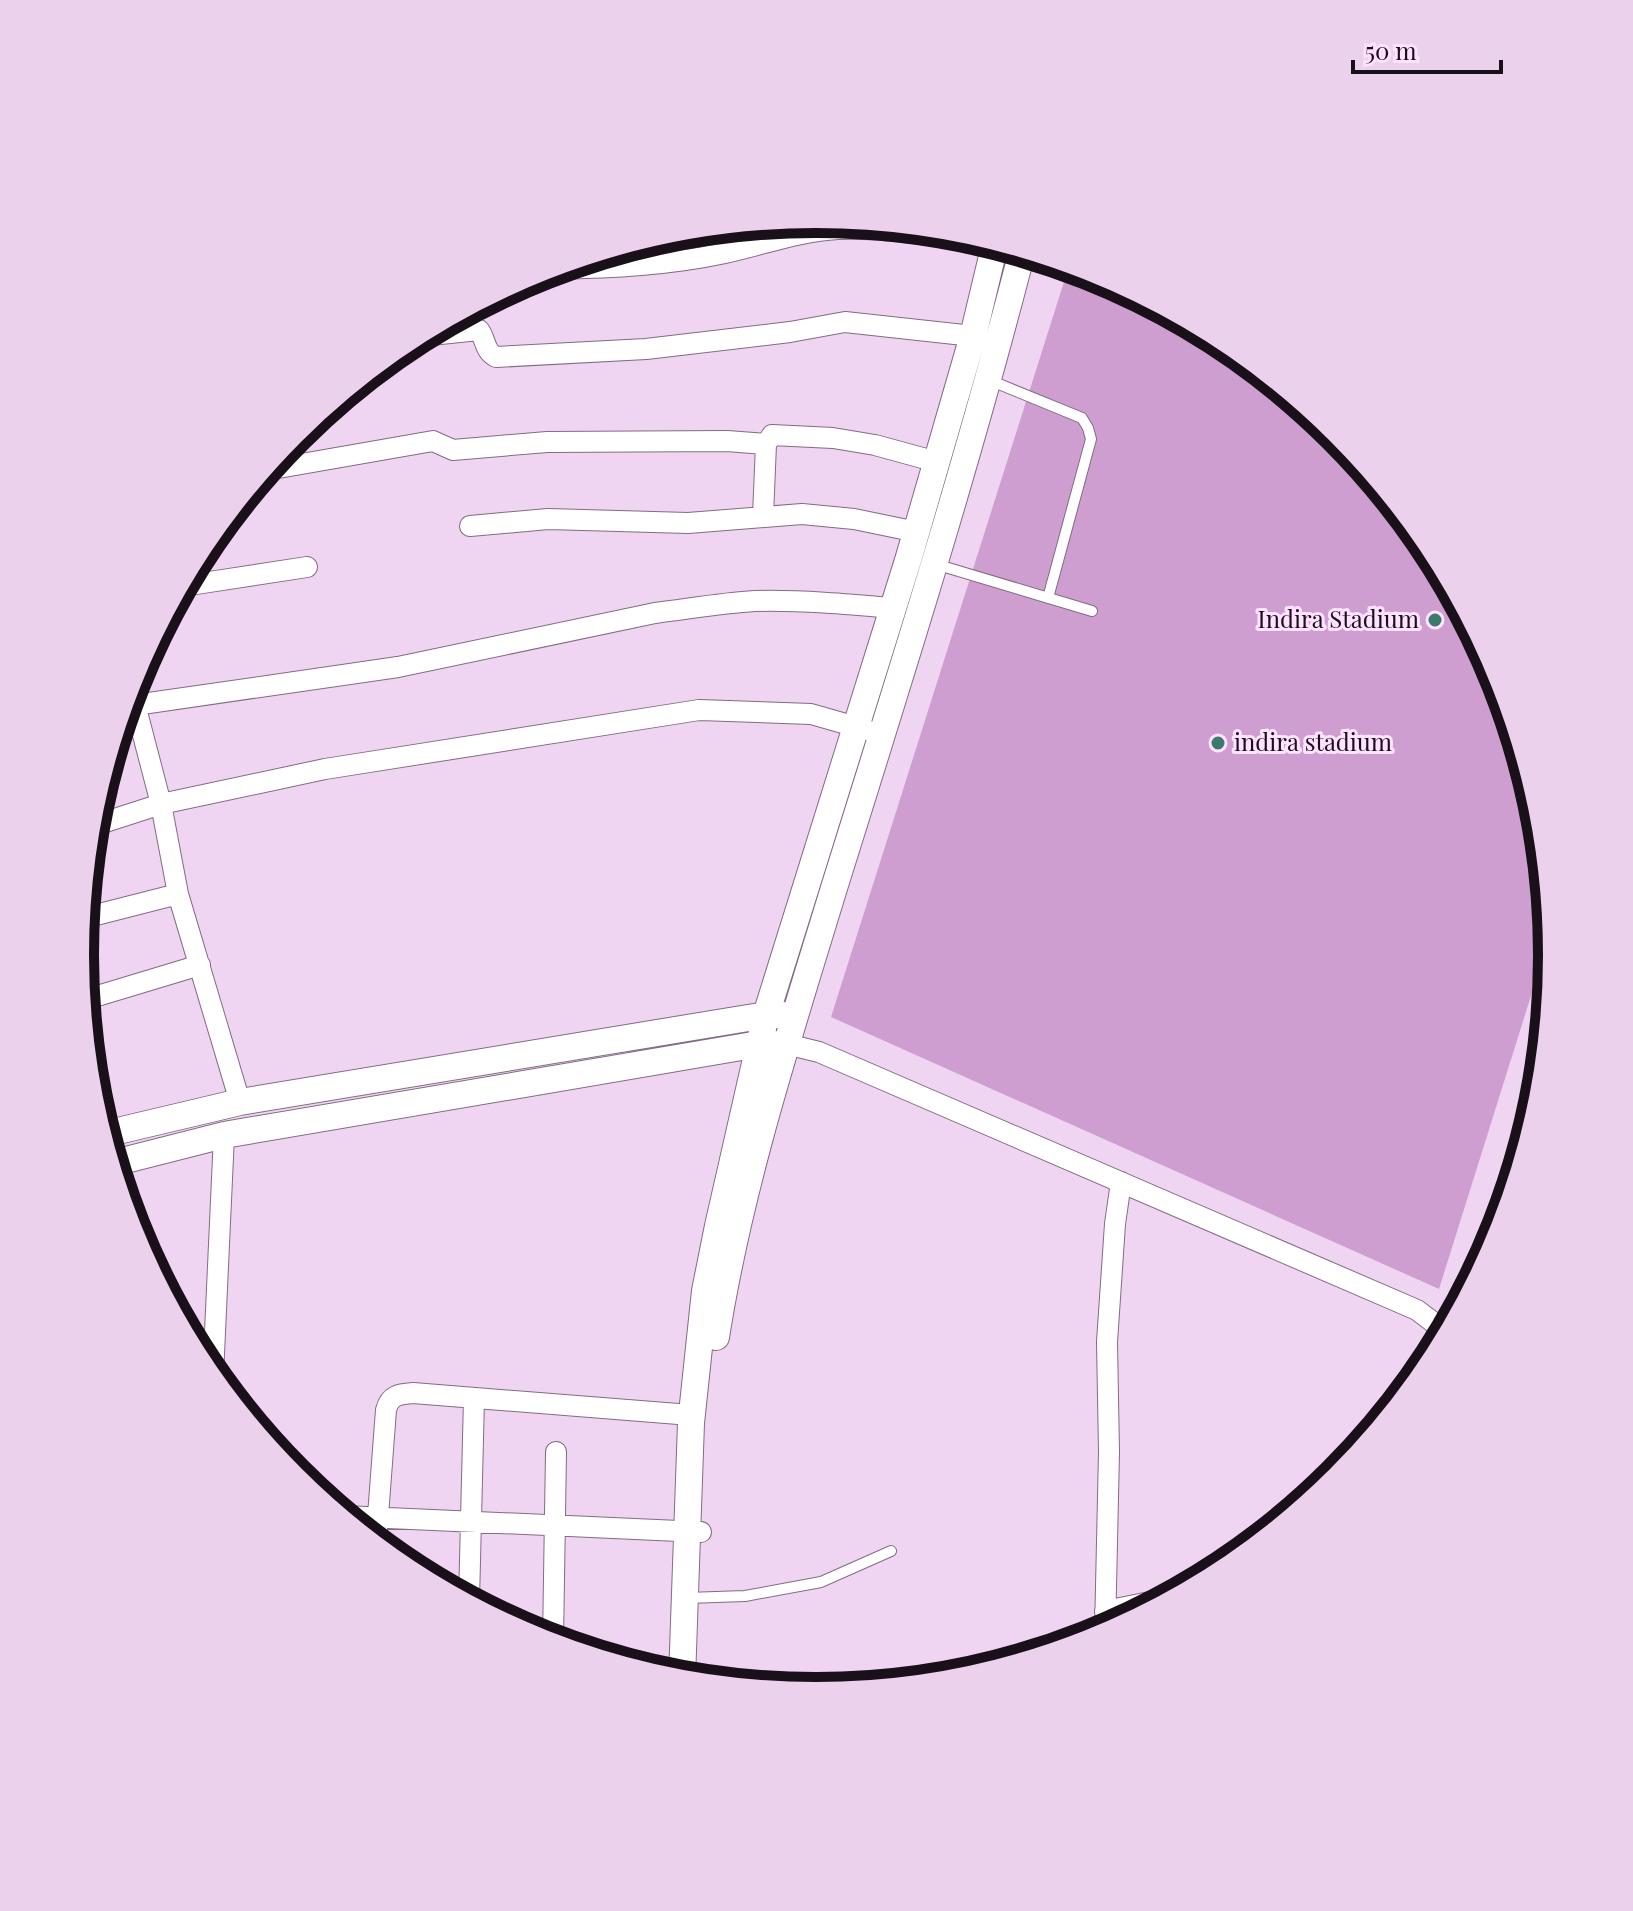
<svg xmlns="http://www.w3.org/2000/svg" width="1633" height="1911" viewBox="0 0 1633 1911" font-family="'Playfair Display',serif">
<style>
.green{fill:#ce9ed0}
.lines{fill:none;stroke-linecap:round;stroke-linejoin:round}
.service-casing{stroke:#836b84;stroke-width:12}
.minor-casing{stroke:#836b84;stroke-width:22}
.tertiary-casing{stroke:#836b84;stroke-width:28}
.service{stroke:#fff;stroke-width:10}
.minor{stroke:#fff;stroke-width:20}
.tertiary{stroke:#fff;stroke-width:26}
.poi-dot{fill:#3a7b6b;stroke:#fee2ff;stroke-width:3}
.labels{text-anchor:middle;stroke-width:6;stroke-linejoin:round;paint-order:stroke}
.poi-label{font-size:24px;fill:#19101a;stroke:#fee2ff;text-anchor:end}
.rim{fill:none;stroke:#19101a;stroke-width:10}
</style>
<rect width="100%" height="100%" fill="#f0d5f2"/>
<!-- green -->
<path class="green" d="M1069 266 1099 275 1226 343 1338 435 1429 547 1497 674 1539 812 1551 932 1439 1289 831 1017Z"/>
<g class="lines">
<!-- service casing -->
<g class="service-casing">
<path id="service" d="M989 380 1082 418 1088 428 1091 439 1048 598
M935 564 1092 611
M687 1598 745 1596 821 1582 891 1551"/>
</g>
<!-- minor casing -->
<g class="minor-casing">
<path id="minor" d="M723 253 727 228
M555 269C613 268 669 265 725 253 762 245 799 231 838 229 890 227 943 238 995 244
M421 336 479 330C486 339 484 351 496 357L646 349 790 332 845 322 973 336
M267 470 433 441 453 450 547 442 727 441 766 444
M763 516 766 444 772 435 833 438 875 445 937 462
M470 526 548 519 688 523 802 514 854 519 917 532
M183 586 307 567
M131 689 161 804 178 894 240 1102
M135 705 398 667 655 613C688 609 721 603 755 601 801 600 847 604 892 608
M93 826 161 804 325 769 699 710 811 714 867 730
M84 918 178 894
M84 1000 200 965
M786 1044 819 1052 1417 1310 1446 1332
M213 1376 224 1135
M298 1478V1470
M344 1516 701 1532
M376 1542 386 1410C390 1395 399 1394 413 1393L691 1415
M469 1601 474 1398
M1105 1611 1170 1598
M1105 1632 1109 1452 1107 1342 1115 1224 1121 1182
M553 1641 556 1452"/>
</g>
<!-- tertiary casing -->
<g class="tertiary-casing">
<path id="tertiary" d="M105 1134 240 1102 766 1015H782
M114 1163 224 1135 759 1044H775
M716 1337C740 1185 789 1036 834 888 900 677 967 466 1022 252
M682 1679 691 1423 705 1291 718 1226 766 1015 909 557 973 336 995 244"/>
</g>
<!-- service -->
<use href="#service" class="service"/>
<!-- minor -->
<use href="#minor" class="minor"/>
<!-- tertiary -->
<use href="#tertiary" class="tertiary"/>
</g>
<!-- markers -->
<g class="poi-dot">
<circle cx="1435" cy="620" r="8"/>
<circle cx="1218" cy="743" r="8"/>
</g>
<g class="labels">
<!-- poi labels -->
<g class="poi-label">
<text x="1419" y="628">Indira Stadium</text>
<text x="1234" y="751" text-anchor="start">indira stadium</text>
</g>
</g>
<!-- crop -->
<path d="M0 0H1633V1911H0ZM94 955a722 722 0 1 1 1444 0a722 722 0 1 1-1444 0Z" fill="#ecd1ed" fill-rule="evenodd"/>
<path class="rim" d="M94 955a722 722 0 1 1 1444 0a722 722 0 1 1-1444 0Z"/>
<!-- scale -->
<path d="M1353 60v12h148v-12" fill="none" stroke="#19101a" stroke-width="4"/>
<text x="1365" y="60" font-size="24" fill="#19101a" stroke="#fee2ff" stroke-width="6" paint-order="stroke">50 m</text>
</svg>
